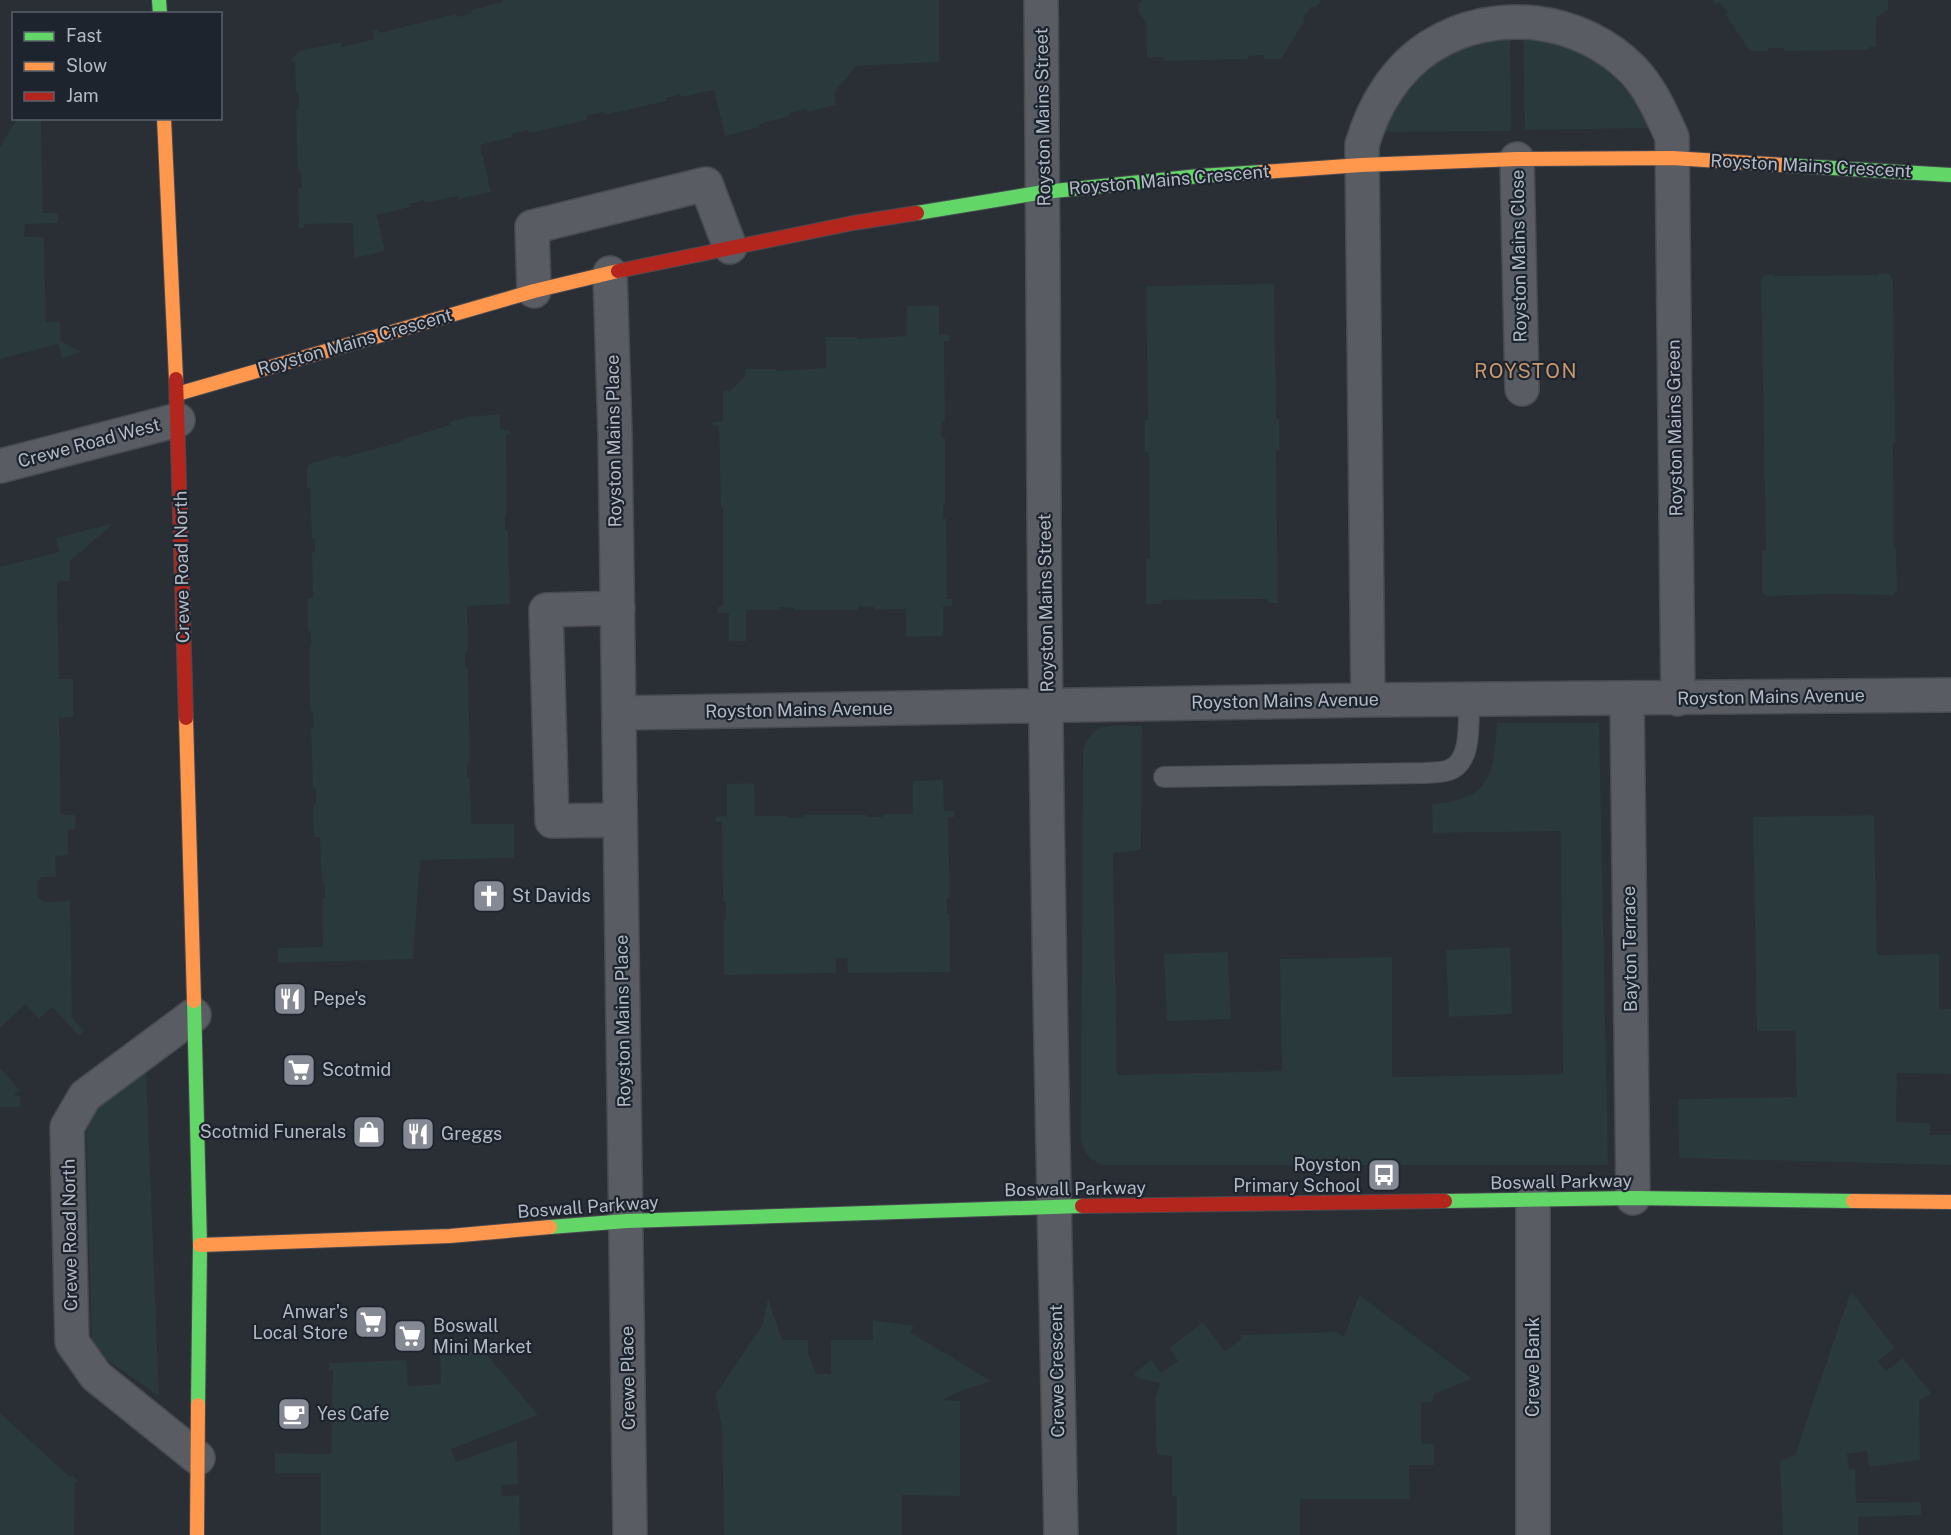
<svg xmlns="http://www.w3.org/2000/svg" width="1951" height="1535" viewBox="0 0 1951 1535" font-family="'Public Sans',sans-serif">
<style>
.green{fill:#2a393b}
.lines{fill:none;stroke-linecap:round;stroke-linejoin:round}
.lane-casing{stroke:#484a50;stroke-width:22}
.street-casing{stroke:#484a50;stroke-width:36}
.fast-casing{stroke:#484a50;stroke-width:16}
.slow-casing{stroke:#484a50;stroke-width:16}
.jam-casing{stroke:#484a50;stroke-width:16}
.lane{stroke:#595c63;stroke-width:20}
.street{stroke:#595c63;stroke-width:33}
.fast{stroke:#63d668;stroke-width:14}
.slow{stroke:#ff974d;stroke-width:14}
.jam{stroke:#b3261e;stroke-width:14}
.labels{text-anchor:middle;stroke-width:4.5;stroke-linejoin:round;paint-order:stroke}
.street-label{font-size:18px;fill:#b4bac5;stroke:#1e242e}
.poi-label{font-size:18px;fill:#b4bac5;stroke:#1e242e;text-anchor:start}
.neighbourhood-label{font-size:20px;letter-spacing:1.5px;fill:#c7986d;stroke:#1e242e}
</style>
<rect width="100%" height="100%" fill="#2a2e35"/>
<!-- green -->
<path class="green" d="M502 0H939V62L856 66 834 93 836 105 807 112 806 109 790 113V116L759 124 760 127 725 136 714 90 681 97 680 94 666 98V101L605 115 604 112 587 116V120L529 133 528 130 512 134V137L480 145 491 192 459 199 458 196 425 203 424 200 410 204V207L377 215 385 251 354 258 353 223 305 224 304 228H299L298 188H302L301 172 298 171 296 109H299V93L296 92 295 61H290L299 51 341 42 342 47 374 39 372 30 378 29 379 33 456 14 457 17 472 13 471 10 502 2Z
M1142 0H1322L1315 7 1312 6 1303 18 1305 20 1281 59H1264V55L1248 56V59L1164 61 1163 57 1147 58 1146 21 1139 14 1138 3H1142Z
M1713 0H1888V10L1876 18V47H1869V50L1784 51V48H1769L1768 51H1750L1725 14 1728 12 1719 2 1716 4Z
M1510 36 1511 131 1380 132 1400 95 1426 68 1461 47Z
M1523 36 1565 43 1607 65 1634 91 1654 128 1525 130Z
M17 119H41L43 213H58V223L25 224 24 237H44L46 322H60L61 342 82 352 62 358 58 344 0 359V147Z
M1879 273 1890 274 1893 281 1895 442H1893L1894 548 1896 549 1897 590 1893 595 1830 594 1766 596 1762 592V551L1766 550 1761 279 1765 275 1773 274V276L1878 275Z
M1274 284 1276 418H1279V450H1276L1278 603H1268L1267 599 1162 600 1161 604H1146V559H1150L1149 453 1145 452V420H1148L1146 286Z
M939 305V335H949V341H944L945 421H941L942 438H945V503H943V518L946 519 947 599H952V606H943V636L906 637V609L874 610V607L859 606 858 610H794V608L779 607V610H746V641H729V613H718V607L723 606V508L721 507 719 426H713V422L723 421V391H730L745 376 746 369H776L777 371 826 368V337H857L858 339 906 336 907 306Z
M500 414V429L510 430 511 435H506L507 514 505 515V530H508L510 604 467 606 468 652H465V667L468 668 470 763H467V777L470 778 471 824H514V858L420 860 413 959 278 963V948L323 947 322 899 325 898V884L322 883 320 837H314L313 805H316V789L313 788 311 728H314L313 711H310L309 647 311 646V631H308L307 598H313L312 552H315V539L312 538 310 488H307V468L309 464 340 455 341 458 404 441V439L450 425V422L468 417Z
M114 523 70 561V581L57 582 59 679H73V717L59 718 61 815H75L76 829 68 830V855L55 856 56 877H43L37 882 38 897 44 902 70 901 72 1018 84 1031 79 1036 52 1007 39 1019 26 1004 0 1028V567L59 552 56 538Z
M1497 723H1599L1608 1165H1102C1089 1159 1083 1153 1081 1138L1083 749C1094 719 1115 726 1142 726L1141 850 1113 853 1117 1075 1282 1071 1280 959 1392 957V1077L1563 1074 1561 831 1433 833 1432 804C1492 799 1493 775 1497 723Z
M943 780 944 811H954V817H948L950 898 947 899V914L950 915V972L848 973 847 958H836V973L724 975 723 920 726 919V902L723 901 722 822H716V817L727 816V784L754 783 755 816H787V818H804V815H866L867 817H883V814H913V781Z
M1874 815 1877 955 1939 954V1009H1951V1074L1897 1073 1896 1122 1930 1123V1135H1951V1165L1679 1158 1678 1099 1797 1097 1795 1031H1757L1753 817Z
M1510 947 1512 1014 1449 1017 1446 950Z
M1228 952 1231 1019 1167 1021 1164 954Z
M0 1068 20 1090 14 1095 20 1096 21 1107H0Z
M146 1069 159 1396 92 1350 86 1115Z
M1851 1291 1895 1348 1878 1361 1886 1371 1903 1358 1932 1394 1919 1400 1920 1460 1869 1467 1867 1451 1847 1454 1849 1470 1855 1469 1856 1503 1921 1502V1515L1858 1517V1535H1783L1780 1461 1796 1454 1809 1413Z
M1359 1295 1472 1379 1434 1394 1433 1402 1421 1403V1443L1434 1444V1465H1409L1410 1499H1300V1535H1177V1497L1172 1496V1456L1157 1455 1155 1399 1160 1383 1137 1378 1134 1374 1151 1360 1161 1373 1178 1361 1169 1348 1203 1322 1225 1351 1241 1339 1240 1335 1337 1332 1344 1337Z
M768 1298 782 1340H808V1352L816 1374H831V1340H873V1320L914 1326 910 1332 991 1381 961 1391 942 1400 960 1401V1496L902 1495V1535H724L722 1430 716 1394 763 1324Z
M483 1350 538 1415 451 1449 456 1462 517 1440 518 1484 501 1485 502 1496 519 1495 520 1535H321V1473H275V1453L331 1454 333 1371 329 1370V1363L406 1360 408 1386 441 1384 440 1354Z
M0 1413 70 1477 72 1475 79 1481 75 1482 74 1535H0Z"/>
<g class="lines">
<!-- lane casing -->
<g class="lane-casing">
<path id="lane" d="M1164 777 1425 773C1432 772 1442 773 1449 770 1473 762 1468 720 1469 700"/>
</g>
<!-- street casing -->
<g class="street-casing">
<path id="street" d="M1041 0C1043 170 1043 339 1044 509 1046 851 1054 1193 1061 1535
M1517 159 1522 389
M610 273 615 433 630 1535
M534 291 532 227 706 184 730 247
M0 466 178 420
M618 608 546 610 552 821 619 820
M1627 699 1633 1198
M1368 700 1362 145C1373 106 1396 68 1431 46 1495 6 1581 17 1633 70 1651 89 1661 113 1672 137L1678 699
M619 713 1368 700 1951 695
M194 1015 85 1096 67 1127 72 1342 96 1376 198 1458
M1533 1535V1200"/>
</g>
<!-- fast casing -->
<g class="fast-casing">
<path id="fast" d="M159 0 160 14
M1783 165 1951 175
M917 213 1044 192 1199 176 1262 172
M194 1001 200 1245 198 1405
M1445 1201 1633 1198 1853 1201
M550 1227 627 1221 1082 1206"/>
</g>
<!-- slow casing -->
<g class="slow-casing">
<path id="slow" d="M164 118 176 379
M1262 172 1361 165 1517 159 1672 158 1783 165
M177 394 534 291 618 271
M186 718 194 1001
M1853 1201 1951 1202
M200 1245 450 1236 550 1227
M197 1535 198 1405"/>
</g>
<!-- jam casing -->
<g class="jam-casing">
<path id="jam" d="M618 271 853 223 917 213
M176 379 186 718
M1082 1206 1445 1201"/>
</g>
<!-- lane -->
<use href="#lane" class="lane"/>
<!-- street -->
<use href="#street" class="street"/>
<!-- fast -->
<use href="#fast" class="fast"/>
<!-- slow -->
<use href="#slow" class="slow"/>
<!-- jam -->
<use href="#jam" class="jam"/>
</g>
<!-- icons -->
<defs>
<g id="church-square" transform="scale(1.725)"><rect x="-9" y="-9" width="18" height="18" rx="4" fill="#848993" stroke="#1e242e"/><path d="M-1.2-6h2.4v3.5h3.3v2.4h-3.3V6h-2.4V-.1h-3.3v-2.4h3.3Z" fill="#fff"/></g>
<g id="restaurant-square" transform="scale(1.725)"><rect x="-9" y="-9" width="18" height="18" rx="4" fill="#848993" stroke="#1e242e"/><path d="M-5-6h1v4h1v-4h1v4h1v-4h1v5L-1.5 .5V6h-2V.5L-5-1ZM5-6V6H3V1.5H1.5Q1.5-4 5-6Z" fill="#fff"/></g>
<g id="supermarket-square" transform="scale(1.725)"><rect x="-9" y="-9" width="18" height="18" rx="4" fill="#848993" stroke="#1e242e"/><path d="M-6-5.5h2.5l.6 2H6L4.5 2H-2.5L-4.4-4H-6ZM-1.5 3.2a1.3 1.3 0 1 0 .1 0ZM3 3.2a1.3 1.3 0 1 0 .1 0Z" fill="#fff"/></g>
<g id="shop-square" transform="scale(1.725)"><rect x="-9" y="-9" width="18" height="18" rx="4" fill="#848993" stroke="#1e242e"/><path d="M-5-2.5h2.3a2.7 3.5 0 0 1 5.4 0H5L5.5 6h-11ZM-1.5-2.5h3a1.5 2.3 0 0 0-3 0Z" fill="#fff"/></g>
<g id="bus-square" transform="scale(1.725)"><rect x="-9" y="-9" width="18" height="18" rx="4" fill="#848993" stroke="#1e242e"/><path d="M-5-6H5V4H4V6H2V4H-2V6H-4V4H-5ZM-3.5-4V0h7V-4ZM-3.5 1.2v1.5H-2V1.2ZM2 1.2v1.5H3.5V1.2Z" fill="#fff"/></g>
<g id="cafe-square" transform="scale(1.725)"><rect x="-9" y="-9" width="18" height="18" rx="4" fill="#848993" stroke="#1e242e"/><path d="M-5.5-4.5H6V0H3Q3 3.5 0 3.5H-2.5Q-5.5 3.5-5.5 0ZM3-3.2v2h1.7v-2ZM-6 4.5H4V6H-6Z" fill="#fff"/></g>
</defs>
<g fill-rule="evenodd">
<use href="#church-square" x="489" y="896"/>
<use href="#restaurant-square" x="290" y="999"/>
<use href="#supermarket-square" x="299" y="1070"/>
<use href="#shop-square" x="369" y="1132"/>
<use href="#restaurant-square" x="418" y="1134"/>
<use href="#bus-square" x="1384" y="1175"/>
<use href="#supermarket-square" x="371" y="1322"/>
<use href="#supermarket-square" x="410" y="1336"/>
<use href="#cafe-square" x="294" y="1414"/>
</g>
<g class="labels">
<!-- street labels -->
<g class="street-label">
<text transform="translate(1043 117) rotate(-91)" y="6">Royston Mains Street</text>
<text transform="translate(1811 166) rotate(3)" y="6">Royston Mains Crescent</text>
<text transform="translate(1169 180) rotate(-5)" y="6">Royston Mains Crescent</text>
<text transform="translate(1519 256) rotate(-91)" y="6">Royston Mains Close</text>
<text transform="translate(355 342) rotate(-16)" y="6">Royston Mains Crescent</text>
<text transform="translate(1675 428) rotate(-91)" y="6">Royston Mains Green</text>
<text transform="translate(614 441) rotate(-91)" y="6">Royston Mains Place</text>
<text transform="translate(89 443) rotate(-15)" y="6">Crewe Road West</text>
<text transform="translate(182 567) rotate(-91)" y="6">Crewe Road North</text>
<text transform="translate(1046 603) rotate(-91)" y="6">Royston Mains Street</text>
<text transform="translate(1771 697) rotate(-1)" y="6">Royston Mains Avenue</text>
<text transform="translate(1285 701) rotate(-1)" y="6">Royston Mains Avenue</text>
<text transform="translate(799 710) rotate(-1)" y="6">Royston Mains Avenue</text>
<text transform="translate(1630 949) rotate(-91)" y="6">Bayton Terrace</text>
<text transform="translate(623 1021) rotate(-91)" y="6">Royston Mains Place</text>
<text transform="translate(1561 1182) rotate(-1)" y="6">Boswall Parkway</text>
<text transform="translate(1075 1189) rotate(-1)" y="6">Boswall Parkway</text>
<text transform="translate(588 1207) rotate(-4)" y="6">Boswall Parkway</text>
<text transform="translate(70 1235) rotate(-91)" y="6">Crewe Road North</text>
<text transform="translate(1533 1367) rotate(-90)" y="6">Crewe Bank</text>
<text transform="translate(1057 1371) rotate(-91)" y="6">Crewe Crescent</text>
<text transform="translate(628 1378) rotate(-91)" y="6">Crewe Place</text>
</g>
<!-- poi labels -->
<g class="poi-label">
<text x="512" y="902">St Davids</text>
<text x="313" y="1005">Pepe's</text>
<text x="322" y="1076">Scotmid</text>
<text x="346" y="1138" text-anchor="end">Scotmid Funerals</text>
<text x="441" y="1140">Greggs</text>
<text x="1361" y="1171" text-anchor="end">Royston<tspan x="1361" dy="21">Primary School</tspan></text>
<text x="348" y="1318" text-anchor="end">Anwar's<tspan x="348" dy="21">Local Store</tspan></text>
<text x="433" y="1332">Boswall<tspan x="433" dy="21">Mini Market</tspan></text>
<text x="317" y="1420">Yes Cafe</text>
</g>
<!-- neighbourhood labels -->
<g class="neighbourhood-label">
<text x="1526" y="378">ROYSTON</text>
</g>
</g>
<!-- legend -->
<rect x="12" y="12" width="210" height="108" fill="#1e242e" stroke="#5a606a" stroke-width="1.5"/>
<rect x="24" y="32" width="30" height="9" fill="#63d668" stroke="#5a606a" stroke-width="1.5"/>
<text x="66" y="42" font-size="18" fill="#b4bac5">Fast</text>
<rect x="24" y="62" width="30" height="9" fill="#ff974d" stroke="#5a606a" stroke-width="1.5"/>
<text x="66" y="72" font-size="18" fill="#b4bac5">Slow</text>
<rect x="24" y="92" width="30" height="9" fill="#b3261e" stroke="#5a606a" stroke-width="1.5"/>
<text x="66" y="102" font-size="18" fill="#b4bac5">Jam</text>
</svg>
